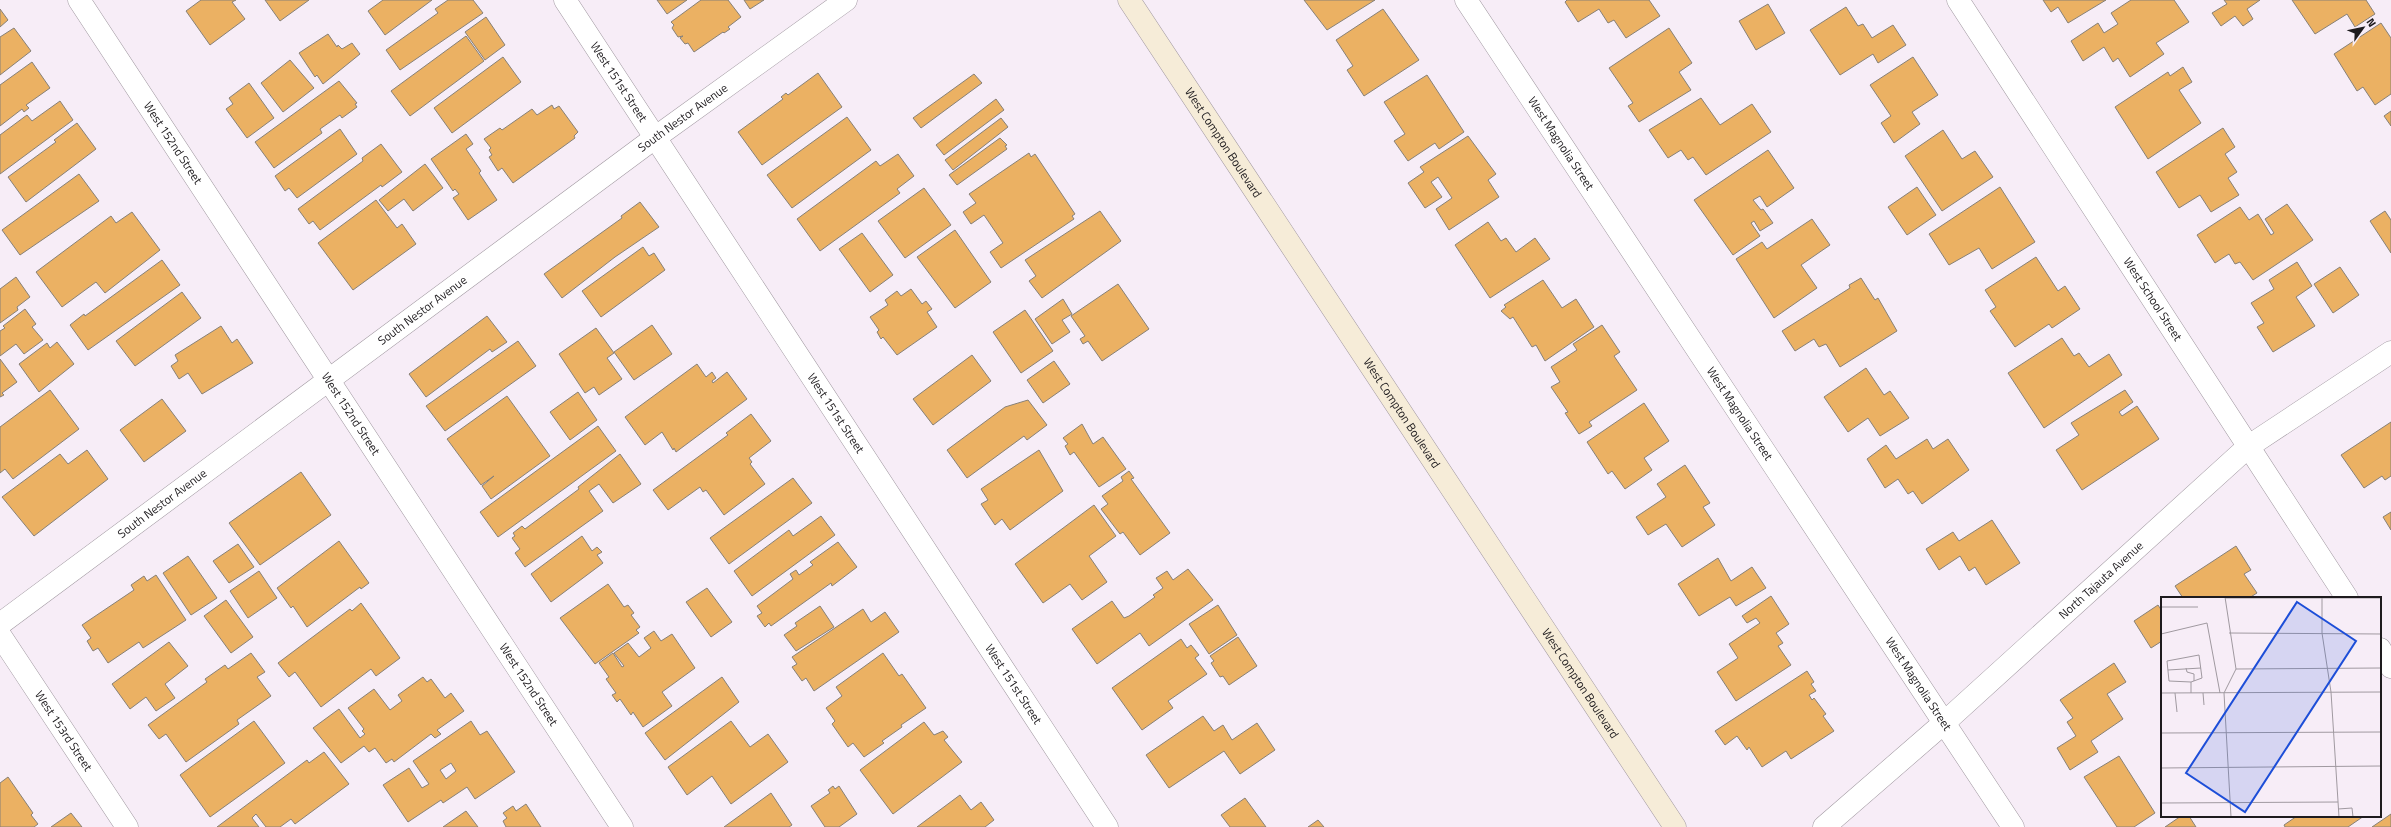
<svg xmlns="http://www.w3.org/2000/svg" width="2391" height="827" viewBox="0 0 2391 827" font-family="'Titillium Web',sans-serif">
<style>
.building{fill:#ebb163;stroke:#878077;fill-rule:evenodd}
.lines{fill:none;stroke-linecap:round;stroke-linejoin:round}
.minor-casing{stroke:#a098a0;stroke-width:23}
.secondary-casing{stroke:#a098a0;stroke-width:23}
.minor{stroke:#fff;stroke-width:22}
.secondary{stroke:#f6ecd8;stroke-width:22}
.labels{text-anchor:middle;stroke-width:3;stroke-linejoin:round;paint-order:stroke}
.street-label{font-size:12px;fill:#1e1b1e;stroke:#f7edf7}
.inset-road{fill:none;stroke:#a099a0;stroke-width:1}
.view{fill:#1d4ed8;fill-opacity:0.15;stroke:#1d4ed8;stroke-width:2}
.inset-edge{fill:none;stroke:#1e1b1e;stroke-width:2}
</style>
<rect width="100%" height="100%" fill="#f7edf7"/>
<!-- building -->
<path class="building" d="M201 0H236L232 2 245 19 210 45 186 11Z
M265 0H309L280 21Z
M383 0H432L385 35 368 11Z
M448 0H473L483 13 400 70 386 50 438 13 435 9Z
M657 0H687L667 14Z
M701 0H728L741 17 728 27 730 29 724 33 723 32 694 52 688 43 685 44 680 38 683 36 678 37 672 28 674 25 671 22Z
M744 0H764L750 9Z
M1304 0H1375L1327 30Z
M1567 0H1649L1660 16 1626 38 1614 20 1608 23 1599 9 1578 22 1565 2Z
M2043 0H2106L2068 23 2058 7 2051 12Z
M2131 0H2174L2189 22 2156 43 2164 54 2130 77 2118 58 2113 62 2104 47 2083 61 2071 41 2098 23 2104 33 2118 24 2111 13Z
M2224 0H2260L2247 9 2253 19 2243 26 2235 16 2221 26 2212 13 2227 4Z
M2292 0H2366L2375 14 2355 27 2347 14 2315 34Z
M1768 4 1785 33 1756 50 1739 21Z
M1846 7 1858 26 1863 24 1872 38 1893 25 1906 45 1878 63 1873 54 1840 75 1810 30Z
M0 9 8 20 0 27Z
M1383 9 1419 60 1364 96 1347 70 1353 66 1336 40Z
M486 17 505 45 485 60 465 32Z
M2381 23 2391 38V94L2375 105 2363 87 2357 91 2334 54Z
M14 28 31 51 0 75V37Z
M1669 28 1692 63 1679 72 1691 90 1639 122 1628 106 1633 103 1609 68Z
M328 34 337 47 338 45 342 49 352 43 360 54 323 84 317 75 315 77 299 53Z
M466 36 484 61 410 116 391 91Z
M503 57 521 82 452 133 434 108Z
M1913 57 1938 95 1912 112 1920 124 1894 143 1881 123 1891 116 1870 85Z
M290 60 314 88 283 112 261 83Z
M32 62 50 88 26 105 29 108 24 112 22 109 0 126V85Z
M2183 67 2192 82 2179 90 2201 123 2148 159 2115 107 2168 72 2170 76Z
M818 73 842 107 762 165 738 132 783 99 781 97 786 93 788 95Z
M974 74 982 83 921 128 913 118Z
M1427 75 1464 132 1439 149 1435 143 1408 161 1394 141 1405 134 1384 102Z
M339 81 357 103 355 104 357 107 342 118 340 115 320 129 322 133 274 168 255 142Z
M249 83 274 118 247 138 226 109 233 104 229 98Z
M1701 98 1720 125 1752 104 1771 132 1706 175 1693 157 1688 160 1681 150 1668 158 1649 130Z
M996 99 1004 110 944 155 936 145Z
M60 101 73 120 0 174V135L27 115 32 121Z
M552 105 554 109 559 106 578 132 574 136 575 138 513 183 502 168 498 171 489 157 492 155 489 150 491 148 484 139 500 128 502 130 532 109 537 115Z
M2391 111V126L2384 116Z
M847 117 871 150 792 208 767 175Z
M1001 118 1008 127 953 170 945 160Z
M77 123 96 149 26 202 8 177 56 142 54 140Z
M2223 128 2235 147 2225 154 2237 172 2228 178 2239 195 2211 212 2200 195 2179 208 2156 172Z
M340 129 357 154 297 198 289 188 285 191 275 176Z
M1943 130 1962 159 1975 151 1993 177 1942 211 1905 156Z
M466 134 473 144 466 149 481 171 479 173 497 200 468 220 453 198 459 194 455 189 453 191 431 159Z
M1468 136 1496 174 1488 180 1499 197 1449 230 1436 209 1452 198 1438 177 1431 182 1442 197 1425 208 1408 183 1424 172 1420 167Z
M1000 138 1007 145 1005 146 1007 149 957 185 949 175Z
M381 144 402 172 382 187 381 185 320 230 313 221 309 224 298 209 363 161 362 158Z
M1768 150 1794 188 1767 207 1760 196 1753 200 1761 210 1763 209 1773 223 1760 231 1754 221 1751 223 1760 236 1733 255 1694 200Z
M1029 153 1031 157 1035 154 1075 214 1072 216 1074 219 1001 268 990 252 1003 243 984 215 971 224 963 212 976 203 969 194Z
M898 154 914 176 897 189 900 193 820 251 797 219 876 161 880 166Z
M425 164 443 188 413 211 404 199 388 211 379 200Z
M79 174 99 201 20 255 2 230Z
M1917 187 1936 215 1907 235 1888 207Z
M2000 187 2035 242 1992 269 1979 248 1949 265 1929 234Z
M924 188 951 225 905 258 878 221Z
M376 200 397 228 402 224 416 244 353 290 318 243Z
M640 202 659 227 615 257 562 298 544 274 622 218 621 216Z
M2287 204 2313 240 2253 280 2240 262 2235 264 2229 254 2215 263 2197 235 2240 207 2249 220 2258 214 2271 235 2274 233 2265 219Z
M1100 211 1121 241 1042 298 1029 281 1036 276 1025 260Z
M2385 211 2391 220V253L2370 221Z
M132 212 160 250 105 293 96 282 62 307 36 272 111 216 116 223Z
M1812 219 1830 245 1801 265 1817 288 1774 318 1736 259 1762 242 1767 249Z
M1488 222 1501 241 1506 238 1516 252 1535 238 1550 259 1490 298 1455 245Z
M955 230 991 282 955 308 917 257Z
M862 233 893 275 870 292 839 249Z
M643 247 649 256 654 253 665 270 601 317 582 291Z
M2036 257 2058 291 2065 286 2080 309 2052 328 2049 324 2015 347 1990 311 1996 307 1985 290Z
M162 260 180 285 88 350 70 325 84 314 85 316Z
M2297 262 2312 286 2296 297 2315 326 2273 352 2257 327 2264 323 2251 303 2274 289 2269 280Z
M2340 267 2359 295 2333 313 2314 284Z
M16 277 30 297 17 307 18 310 0 323V289Z
M1861 278 1875 300 1878 298 1897 331 1840 367 1826 344 1819 347 1814 339 1795 351 1782 331 1850 288 1849 285Z
M1543 280 1562 308 1576 299 1594 327 1545 361 1536 345 1532 347 1513 317 1510 319 1501 311 1506 307 1504 305Z
M1118 284 1149 329 1102 361 1088 341 1083 344 1080 339 1085 336 1071 316Z
M911 289 922 304 926 301 932 309 927 312 937 327 897 355 883 337 881 339 877 332 879 330 870 317 888 305 885 300 897 291 901 296Z
M182 292 201 318 135 366 116 341Z
M1063 299 1072 314 1062 320 1070 332 1052 344 1035 319Z
M25 309 36 324 32 327 43 340 24 354 16 344 0 356V331L5 328 3 326Z
M1025 310 1053 351 1021 373 993 332Z
M487 316 507 342 492 352 490 349 426 397 409 374Z
M652 325 672 354 634 380 614 352Z
M1602 325 1620 352 1614 356 1637 390 1589 422 1592 426 1579 434 1565 413 1568 412 1551 387 1560 382 1551 367 1577 350 1573 344Z
M221 326 232 343 237 339 253 363 202 394 188 373 179 379 171 366 178 361 175 355Z
M596 328 614 353 607 358 622 379 599 395 594 387 585 393 559 354Z
M2062 338 2074 356 2079 353 2089 367 2109 354 2122 375 2044 428 2008 373Z
M518 341 536 366 445 431 426 406Z
M57 342 74 364 39 392 19 364 47 343 50 348Z
M972 355 991 381 933 425 913 399Z
M0 359 17 382 2 393 4 395 0 397Z
M1054 361 1070 384 1043 403 1027 380Z
M697 364 706 377 712 372 716 378 712 381 713 383 727 372 747 399 676 452 674 448 673 450 662 432 645 445 625 417Z
M1866 368 1884 395 1890 391 1909 418 1880 436 1868 418 1848 432 1824 397Z
M50 390 79 429 13 479 5 469 0 473V427Z
M2125 390 2133 402 2119 412 2122 416 2137 406 2159 439 2082 490 2056 450 2079 435 2071 423Z
M578 392 597 420 570 440 550 412Z
M507 396 550 456 491 499 482 486 494 476 481 485 447 439Z
M162 399 186 431 144 462 120 430Z
M1028 400 1047 425 1027 440 1024 436 967 478 947 450 1005 407Z
M1644 403 1669 441 1644 458 1652 470 1625 489 1612 471 1608 474 1587 442Z
M751 414 771 441 749 458 752 462 750 464 765 484 724 515 706 490 703 492 700 487 668 510 653 490 728 435 726 433Z
M2391 422V476L2385 480 2382 476 2364 488 2341 455Z
M1082 424 1093 444 1103 437 1126 469 1099 487 1074 452 1070 455 1065 446 1068 444 1063 438Z
M598 426 616 451 498 537 480 512Z
M1927 439 1933 449 1948 439 1969 470 1922 504 1913 491 1908 494 1898 479 1885 488 1867 459 1886 445 1896 459Z
M87 450 108 479 34 536 2 497 60 454 68 464Z
M1039 450 1063 491 1010 530 1002 519 995 525 981 504 988 500 981 489Z
M620 454 641 484 613 503 599 484 589 491 603 511 525 567 515 553 520 549 512 538 515 536 513 533 522 526 525 529 579 489 578 487Z
M1685 465 1710 503 1703 507 1715 525 1682 547 1666 524 1648 535 1636 517 1666 497 1657 484Z
M1129 471 1134 478 1131 479 1170 533 1140 555 1123 532 1120 534 1101 509 1108 504 1102 496 1123 481 1121 477Z
M301 472 331 515 260 565 229 523Z
M793 478 812 503 729 564 710 538Z
M1094 505 1116 536 1089 556 1107 582 1082 600 1070 584 1043 603 1015 564Z
M2391 512V530L2383 517Z
M821 516 835 535 752 596 734 571 789 530 793 536Z
M1992 520 2020 563 1986 585 1975 567 1969 571 1960 556 1939 570 1926 549 1953 532 1959 541Z
M582 536 592 551 597 547 602 552 597 555 603 563 551 602 531 574Z
M339 541 369 583 361 589 360 587 307 627 293 606 291 608 277 588Z
M838 542 857 567 832 586 831 583 771 626 769 623 765 627 757 616 762 613 757 606 793 579 790 574 796 570 799 575 813 565 810 562Z
M238 544 254 567 229 583 213 561Z
M2236 546 2251 570 2244 574 2257 593 2249 598H2183L2175 586Z
M188 556 217 598 191 615 163 573Z
M1718 558 1731 581 1752 567 1766 588 1736 606 1730 597 1699 616 1678 584Z
M1188 569 1213 600 1149 646 1140 633 1097 664 1072 629 1112 601 1124 618 1129 616 1155 597 1153 595 1163 588 1156 578 1167 571 1173 580Z
M259 571 277 598 248 618 230 591Z
M156 575 186 620 143 648 139 642 108 663 98 648 93 651 87 641 91 638 82 625 134 590 131 585 144 576 147 581Z
M608 584 624 607 628 605 634 613 631 615 640 627 636 630 639 633 595 664 560 618Z
M707 588 732 622 711 637 686 602Z
M1771 596 1789 624 1776 633 1783 643 1778 646 1791 665 1736 701 1717 672 1738 658 1729 644 1760 623 1756 618 1747 623 1742 616Z
M226 600 253 637 231 653 204 616Z
M361 603 400 658 376 676 371 669 321 707 295 672 289 677 278 663 350 609 352 611Z
M1218 605 1237 635 1209 654 1189 624Z
M2158 605 2162 611V641L2151 648 2134 621Z
M820 606 834 627 796 651 784 635 797 626 795 623Z
M863 609 871 622 885 612 899 632 814 691 806 678 802 681 792 667 797 664 792 657Z
M654 631 661 641 672 634 695 668 662 692 672 706 643 727 633 712 631 715 620 699 617 702 612 695 616 693 606 679 609 677 599 663 613 653 622 667 624 666 614 653 628 643 639 657 651 648 644 638Z
M1238 637 1257 666 1229 685 1223 676 1220 677 1211 663 1214 661 1210 656Z
M1181 639 1187 648 1191 645 1199 655 1195 658 1207 674 1168 701 1173 708 1142 730 1112 688Z
M169 642 188 666 165 684 175 698 156 711 146 697 130 709 112 684Z
M251 653 265 672 257 677 271 696 237 720 239 724 186 762 166 734 159 739 148 725 207 682 205 679 225 665 228 669Z
M883 653 899 676 902 674 926 708 901 725 902 727 882 741 884 743 864 757 853 743 848 747 832 724 835 721 826 708 842 696 836 687Z
M2114 663 2126 682 2107 694 2123 719 2091 741 2098 752 2070 770 2057 748 2076 736 2067 722 2073 718 2060 700Z
M1807 671 1814 682 1811 684 1816 691 1809 695 1812 700 1814 698 1826 714 1823 716 1834 731 1791 759 1786 751 1762 767 1749 747 1747 750 1737 736 1725 745 1715 731Z
M423 677 427 682 431 679 445 698 451 693 464 711 437 730 441 734 435 738 431 734 394 762 392 759 386 763 375 748 369 752 364 746 341 763 313 728 339 709 360 738 365 734 362 731 364 729 348 708 374 689 390 710 402 701 398 695Z
M722 677 739 702 665 760 645 733Z
M1203 716 1214 731 1223 725 1232 740 1257 723 1275 750 1240 774 1224 751 1169 788 1146 755Z
M254 721 285 763 210 817 180 775Z
M471 721 480 735 487 731 515 772 475 799 467 787 443 803 441 800 408 822 383 785 409 768 422 788 429 784 413 761ZM451 763 456 771 446 779 440 770Z
M731 721 750 747 768 734 788 762 731 804 712 776 687 795 668 767Z
M924 722 934 735 943 731 948 737 944 740 962 762 893 814 860 770Z
M324 752 349 784 295 824 291 819 280 827H266L256 814 252 818 259 827H217L307 760 309 763Z
M2119 756 2155 813 2134 827H2117L2084 777Z
M8 777 33 813 31 815 38 824 34 827H0V783Z
M833 786 835 789 839 786 857 814 839 827H825L811 806 830 793 828 790Z
M771 793 792 825 789 827H724Z
M960 795 971 810 981 802 994 820 985 827H917Z
M1245 798 1266 827H1230L1221 815Z
M526 804 541 827H506L503 821 507 818 503 813 513 806 516 811Z
M466 811 478 827H443Z
M71 813 82 827H51Z
M2391 814V827H2372Z
M2181 816H2189L2196 827H2165Z
M2297 816H2364L2348 827H2285L2284 825Z
M1318 820 1324 827H1308Z"/>
<g class="lines">
<!-- minor casing -->
<g class="minor-casing">
<g id="minor">
<path id="s1" d="M79 0 622 827"/>
<path id="s2" d="M565 0 1107 827"/>
<path id="s3" d="M1466 0 2013 827"/>
<path id="s4" d="M1958 0 2347 598"/>
<path id="s5" d="M0 624 656 137 846 0"/>
<path id="s6" d="M0 635 127 827"/>
<path d="M2380 649 2391 667"/>
<path id="s7" d="M1824 827 1945 722 2249 446 2391 352"/>
</g>
</g>
<!-- secondary casing -->
<g class="secondary-casing">
<g id="secondary">
<path id="s8" d="M1129 0 1675 827"/>
</g>
</g>
<!-- minor -->
<use href="#minor" class="minor"/>
<!-- secondary -->
<use href="#secondary" class="secondary"/>
</g>
<g class="labels">
<!-- street labels -->
<g class="street-label">
<text dy="4" stroke="none"><textPath href="#s2" startOffset="98">West 151st Street</textPath></text>
<text dy="4" stroke="none"><textPath href="#s5" startOffset="850">South Nestor Avenue</textPath></text>
<text dy="4" stroke="none"><textPath href="#s1" startOffset="171">West 152nd Street</textPath></text>
<text dy="4" stroke="none"><textPath href="#s8" startOffset="171">West Compton Boulevard</textPath></text>
<text dy="4" stroke="none"><textPath href="#s3" startOffset="172">West Magnolia Street</textPath></text>
<text dy="4" stroke="none"><textPath href="#s4" startOffset="357">West School Street</textPath></text>
<text dy="4" stroke="none"><textPath href="#s5" startOffset="526">South Nestor Avenue</textPath></text>
<text dy="4" stroke="none"><textPath href="#s1" startOffset="495">West 152nd Street</textPath></text>
<text dy="4" stroke="none"><textPath href="#s2" startOffset="494">West 151st Street</textPath></text>
<text dy="4" stroke="none"><textPath href="#s3" startOffset="496">West Magnolia Street</textPath></text>
<text dy="4" stroke="none"><textPath href="#s8" startOffset="495">West Compton Boulevard</textPath></text>
<text dy="4" stroke="none"><textPath href="#s5" startOffset="202">South Nestor Avenue</textPath></text>
<text dy="4" stroke="none"><textPath href="#s7" startOffset="371">North Tajauta Avenue</textPath></text>
<text dy="4" stroke="none"><textPath href="#s3" startOffset="820">West Magnolia Street</textPath></text>
<text dy="4" stroke="none"><textPath href="#s1" startOffset="819">West 152nd Street</textPath></text>
<text dy="4" stroke="none"><textPath href="#s2" startOffset="818">West 151st Street</textPath></text>
<text dy="4" stroke="none"><textPath href="#s8" startOffset="819">West Compton Boulevard</textPath></text>
<text dy="4" stroke="none"><textPath href="#s6" startOffset="115">West 153rd Street</textPath></text>
</g>
</g>
<!-- overview -->
<g transform="translate(2161 597)">
<rect width="220" height="220" fill="#f7edf7"/>
<path class="inset-road" d="M64 0 75 72 63 96 70 220M161 0V36L170 95 178 220M64 1H220M0 10H37M68 36 220 37M0 37 46 26 59 96M25 71 26 75 33 77V84M75 72 220 71M7 73 40 71M30 85 8 84 6 64 38 58 41 81 30 85V96M0 96 220 95M14 96 16 115M42 96 43 108M0 136 220 135M0 171 220 169M0 206 177 205M177 212 191 211 192 220"/>
<path class="view" d="M136 5 195 44 84 215 25 176Z"/>
<rect width="220" height="220" class="inset-edge"/>
</g>
<!-- north arrow -->
<g transform="translate(2363 28) rotate(57)" stroke="#f7edf7" stroke-width="3" paint-order="stroke">
<path d="M0-3L7 15L0 10L-7 15Z" fill="#1e1b1e"/>
<text y="-6" font-size="11" font-weight="bold" text-anchor="middle" fill="#1e1b1e">N</text>
</g>
</svg>
